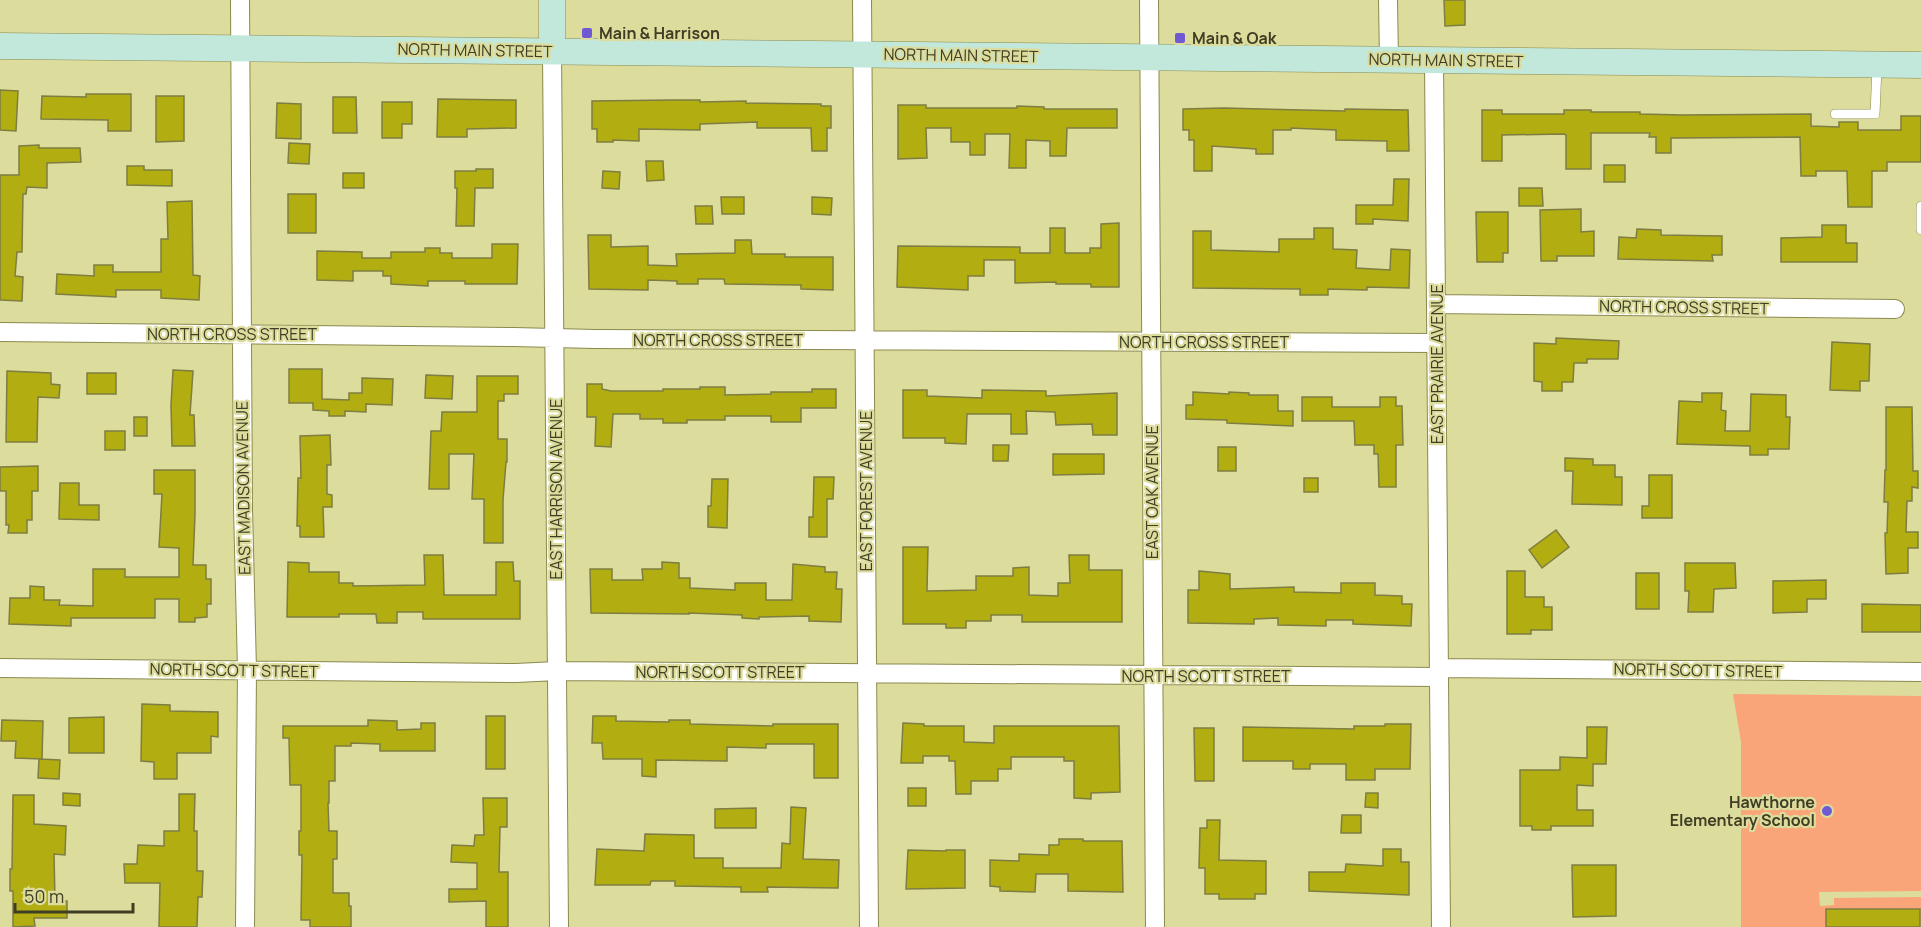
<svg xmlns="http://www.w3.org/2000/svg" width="1921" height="927" viewBox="0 0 1921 927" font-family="Manrope,sans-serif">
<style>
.green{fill:#faa579}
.building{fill:#b2ae12;stroke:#7e7d42;stroke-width:1.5}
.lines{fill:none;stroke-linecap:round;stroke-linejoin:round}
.lane-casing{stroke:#8b8a4f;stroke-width:10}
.street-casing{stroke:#8b8a4f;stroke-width:20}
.secondary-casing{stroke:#8b8a4f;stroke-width:27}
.lane{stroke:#fff;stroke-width:9}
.street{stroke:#fff;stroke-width:18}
.secondary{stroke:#c2e8dc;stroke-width:26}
.poi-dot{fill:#7159d3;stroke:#dcdc9d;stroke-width:2}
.labels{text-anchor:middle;stroke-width:4.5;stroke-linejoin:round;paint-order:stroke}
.poi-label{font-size:16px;font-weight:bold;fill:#3f3e25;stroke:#dcdc9d;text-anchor:start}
.street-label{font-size:16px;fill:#3f3e25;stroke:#dcdc9d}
</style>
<rect width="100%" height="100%" fill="#dcdc9d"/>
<!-- green -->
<path class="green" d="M1733 694 1921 696V891L1819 892 1820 906 1834 905V898L1921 897V927L1919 909H1826V927H1741V742Z"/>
<!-- building -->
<path class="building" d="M1444 0H1465V25L1445 26Z
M0 90 18 91 16 131 0 130Z
M86 94H131V131H108V120L41 119 42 96 86 97Z
M156 96H184V141L156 142Z
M333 97H356L357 133H333Z
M438 99 516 100V128L467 129V137H437Z
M672 100H700V102L746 101V103L821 104V106H831V128H827V151H812L811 128H757V122L700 124V130L639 129V141L613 140V142H597V129H592V101Z
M382 102H412V124H402V138H382Z
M277 103 301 104V139L276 138Z
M898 105H926V108H1017V106L1044 107V109H1117V128H1067L1066 156H1050V141L1026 140V168H1009L1010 134H985V155H970V142H951V128H926L927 158 898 159Z
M1224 108 1345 111V109L1408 110 1409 151H1387V141L1336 140V130L1291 128V130H1273V154H1256V149L1212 146V171H1194V140H1189V130H1183V109Z
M1482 110H1502V114H1564V110H1591V112H1640V114L1683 115 1811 114V126L1839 127V122H1858V130H1901V116H1921V162H1887V171H1872V207H1848L1847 171H1816V176H1801L1800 137 1671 138V153H1656V137H1649L1650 133H1591V169H1566V135L1564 134 1502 135V161H1482Z
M289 143 310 144 309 164 288 163Z
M39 145V148H80L81 162 47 163V188L27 187 26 194H23L22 252H17L15 276 23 277 22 301 0 300V175H19V146Z
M646 161H663L664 180 647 181Z
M1604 165H1625V182H1604Z
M127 166H144V170H172V186L127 185Z
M476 169H493V188H475L474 226H456L457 188H455V171H476Z
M603 171 620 172 619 189 602 188Z
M343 173H364V188H343Z
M1394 179H1409L1408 221 1373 219V224H1356V205H1393Z
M1519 188H1542L1543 206H1519Z
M288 194H316V233H288Z
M721 197H744V214H722Z
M812 197 832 198 831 215 812 214Z
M192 201 193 275 200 276 199 300 161 298V290H116V297L56 294 57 274 94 276V265H113V272H161V239H168L167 202Z
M695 206H712L713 224H696Z
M1581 209V232L1594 231V256H1557V261H1541L1540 210Z
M1476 212H1508V253H1503V262H1477Z
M1119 223V287H1091V284H1056V282L1015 283V260H984V276H968V290L897 287 898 246 1020 247V253H1050V228H1065V253H1090V248H1101V224Z
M1822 225H1846V243H1857V262H1781V238L1822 237Z
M1314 228H1333V249L1357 250 1356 268 1390 270 1391 249 1410 250 1409 288 1367 287V290L1328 289V295H1300V289L1193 288V231H1211V250L1279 252V239H1314Z
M1637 229 1661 230V235L1722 236V255H1712L1713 261 1618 259 1619 237 1636 238Z
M588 235H611V247L648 246V265L677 266 676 254 735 253V240H751L752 254H785V257H833V290L801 289V285L725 284 724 279H698V284H677V281L648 280V290L589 289Z
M492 244H518L517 284H465V281H428V286L391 284V276H383V271H353V281L317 280V251L362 252V258H391V252H425V248H440V253H452V258H492Z
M1556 338 1619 341 1618 359H1587V363H1574L1573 382H1562V391H1542V382L1534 381V343L1556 344Z
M1832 342 1870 344 1869 381H1860V391L1830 390Z
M289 369H322V399L349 400V393H362V378L393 379 392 405 366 404V412L345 411V416H329V411L313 410V403H289Z
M173 370 193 371 190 415H194L195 446H172L171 405Z
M7 371 51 373V384L60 385 59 398 38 397 37 442H6Z
M87 373H116V394H87Z
M426 375 453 376 452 399 425 398Z
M477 376H518V394H504V401H498V439H507V462H506L503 500V543H484V499H472L474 454H449V489H429L431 431H441L442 412H477Z
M587 384H602V389L611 391H663V389H700V387H725V395L771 394V392H812V389H836V408H801V422H771V416H725V420H687V423H663V419H640V414H613L611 447 595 446 596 417H587Z
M903 390H927V396L982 398V390L1046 391V396L1117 393V435H1093L1092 424 1056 425 1055 412 1026 411 1027 434H1011V414H967L966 444 945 443V438H903Z
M1193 392 1229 394V392L1249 393V395H1278V411H1293V426L1227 423V420L1186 419V405H1193Z
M1702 393H1722L1721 410 1726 411 1725 431H1750L1751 394 1786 395V417H1790L1789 449H1768V455H1750V446L1677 444 1679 401 1702 402Z
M1302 397H1332V407H1380V397H1396V406H1402L1403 445H1396V487H1379L1378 454H1374V445H1355L1354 421H1302Z
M1886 407H1912L1913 471H1918V488L1912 487V501H1907L1906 532H1918V548H1908V573L1886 574 1885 533H1887L1888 502H1884L1885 470H1886Z
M134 417H147V436H134Z
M105 431H125V450H105Z
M330 435 331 465H327V494L332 495V507H323L324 537H300V526H297L298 478H301L300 436Z
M993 445H1009L1008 461H993Z
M1218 447H1236V471H1218Z
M1053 454H1104V474L1053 475Z
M1565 458 1593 459V465H1615V477H1622V505L1572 504 1573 471H1565Z
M38 466V491H32V520H27V533H8L9 525H6V491H0V467Z
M154 470H195V514L193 565H206V579H211V604H207V617L195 618V622H179V599H155V618H71V626L9 624 10 598H30V586L44 587V600H60L59 605 93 606V569H125V577H179V548L159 547 162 494H154Z
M1649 475H1672V518H1642V506H1649Z
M814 477H834L833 499H827V537H809V517H813Z
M1304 478H1318V492H1304Z
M712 479H728L727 528 708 527V506H711Z
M60 483H79V505H99V520L59 519Z
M1556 530 1569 547 1542 568 1529 550Z
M903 547H928L927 591 976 590V576H1013V568L1029 567V595L1058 596V583H1070L1069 555H1089V570H1122V622H1022V615H991V621H966V628H946V624H903Z
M424 555H443L444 595H496V562H513L514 581H520V619H423V612H397V623H377L376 614H339V617H287L288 562 309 563V572H339V583H353V586L425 585Z
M662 562 679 563V578H690V588L735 590V583H766V600H792L793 564 825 567V572H837L836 589H842L841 622 809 621V616L759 617V619L742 618V615L689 613V614L591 613 590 569H612V580H643L642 569H662Z
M1685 563H1735L1736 588 1714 589 1713 612H1688L1689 591H1685Z
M1199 571 1230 574V589L1294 587V592L1341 593V583H1375V595L1402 596V604H1412L1411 626 1353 624V620H1326V626L1278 625V618L1254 619V624L1188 623V590H1199Z
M1507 571H1525V597H1544V607H1552V630H1531V634H1507Z
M1636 573H1659V609H1636Z
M1826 580V599H1807V612L1773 613V581Z
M1862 604 1921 605V632H1862Z
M142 704 170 705V711L218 712V737L211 736V753H177V779H154V762L141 761Z
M486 716H505V769H486Z
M593 716H616V721L669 722V720H690V724L773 726V724H838V778H814V744H766V748L727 747V761L656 760V777L642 776V759H603L602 743H592Z
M104 717V753H69V718Z
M2 720 43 721 42 759 15 758 16 741H1Z
M368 720 397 721V730L421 729V723H435V751H380V744L351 743V746H335V781H329V803H328L329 831H337V859H333V893H349V906H351V927H310V920H301L302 855H299V831H301V785H290L289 738H283V726H368Z
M903 723 924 724V726H964V742L994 743V726H1119L1120 792 1091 793V799L1074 798V761H1064V757H1011V769H998V781H971V794H956L955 761H949V756H923V763H901Z
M1385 724H1411L1410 769H1375V780H1346V764H1310V769H1293V761H1243V727L1354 729V726H1385Z
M1587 727H1607L1606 764H1593V786L1577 785V810H1593V826H1551V830H1532V826H1520V770H1560V757L1587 758Z
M1194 728H1214V781H1195Z
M39 759 60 760 59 779 38 778Z
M908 788H926V806H908Z
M63 793 80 794V806L63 805Z
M1366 793H1378V808L1365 807Z
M179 794H195L194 831H197V871H203L202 897H198L197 927H159L160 883H125L124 864H137L138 845 164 846V831H179Z
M13 795H34V824L66 826 65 855 54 854 55 901H67V918H34L35 926 13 927V891H10V869H12Z
M483 798H507V827H500L499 872H508V927H486V901L449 902V889H477V863L451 862 452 845 474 846 475 835H484Z
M791 807 806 808 803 859 839 860 838 888 767 887 768 892H741V887L675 886V881H651L650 885H595L597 849 644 851 645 834 694 835V858H723V868H781L782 843 790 844Z
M756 808V828H715V809Z
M1342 815H1361V833H1341Z
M1207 820H1220L1219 860 1266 861V894H1255V899H1219V894H1205V868H1199L1200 828H1207Z
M1059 839H1083V841H1122L1123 892 1068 891V874H1036L1035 892 1000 891V887L990 886V860L1019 861V854L1049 855V845H1059Z
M1383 849H1401V862H1409V895L1309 891V872H1345L1346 864 1383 866Z
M908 850 946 851V850H965V888L906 889Z
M1572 865H1616V916L1573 917Z
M1826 909H1920V927H1826Z"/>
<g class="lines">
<!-- lane casing -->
<g class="lane-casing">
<path id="lane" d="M1835 114H1875L1877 67
M1921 206V230"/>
</g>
<!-- street casing -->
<g class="street-casing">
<path id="street" d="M240 0 243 508 247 670 245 927
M862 0 869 927
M1149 0 1155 927
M1388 0 1389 60
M552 51 559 927
M1434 60 1441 927
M1436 304 1895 309
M0 332 514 337 595 339 1436 343
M0 668 516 673 557 671 1439 677
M1439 668 1921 672"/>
</g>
<!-- secondary casing -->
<g class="secondary-casing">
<path id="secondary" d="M552 0V51
M0 46 1921 65"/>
</g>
<!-- lane -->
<use href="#lane" class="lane"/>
<!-- street -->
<use href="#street" class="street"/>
<!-- secondary -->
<use href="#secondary" class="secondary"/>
</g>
<!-- markers -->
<g class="poi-dot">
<rect x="581" y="27" width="12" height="12" rx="3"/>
<rect x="1174" y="32" width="12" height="12" rx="3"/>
<circle cx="1827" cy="811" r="6"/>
</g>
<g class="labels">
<!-- poi labels -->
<g class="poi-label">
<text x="599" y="39">Main &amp; Harrison</text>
<text x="1192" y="44">Main &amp; Oak</text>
<text x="1815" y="808" text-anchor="end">Hawthorne<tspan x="1815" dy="18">Elementary School</tspan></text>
</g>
<!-- street labels -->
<g class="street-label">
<text transform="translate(475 50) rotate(1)" y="6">NORTH MAIN STREET</text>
<text transform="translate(961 55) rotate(1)" y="6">NORTH MAIN STREET</text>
<text transform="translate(1446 60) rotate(1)" y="6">NORTH MAIN STREET</text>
<text transform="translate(1684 307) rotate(1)" y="6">NORTH CROSS STREET</text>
<text x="232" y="340">NORTH CROSS STREET</text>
<text x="718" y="346">NORTH CROSS STREET</text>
<text x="1204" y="348">NORTH CROSS STREET</text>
<text transform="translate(1437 364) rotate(-90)" y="6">EAST PRAIRIE AVENUE</text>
<text transform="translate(243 488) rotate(-91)" y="6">EAST MADISON AVENUE</text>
<text transform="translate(556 489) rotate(-90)" y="6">EAST HARRISON AVENUE</text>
<text transform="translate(866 491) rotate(-90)" y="6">EAST FOREST AVENUE</text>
<text transform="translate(1152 492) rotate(-90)" y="6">EAST OAK AVENUE</text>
<text transform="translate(234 670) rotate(1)" y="6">NORTH SCOTT STREET</text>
<text transform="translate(1698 670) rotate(1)" y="6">NORTH SCOTT STREET</text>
<text x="720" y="678">NORTH SCOTT STREET</text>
<text x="1206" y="682">NORTH SCOTT STREET</text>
</g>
</g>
<!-- scale -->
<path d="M15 903v9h118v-9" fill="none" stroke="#3f3e25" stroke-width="3"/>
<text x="24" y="903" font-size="18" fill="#3f3e25" stroke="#dcdc9d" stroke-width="4.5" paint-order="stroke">50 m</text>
</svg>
